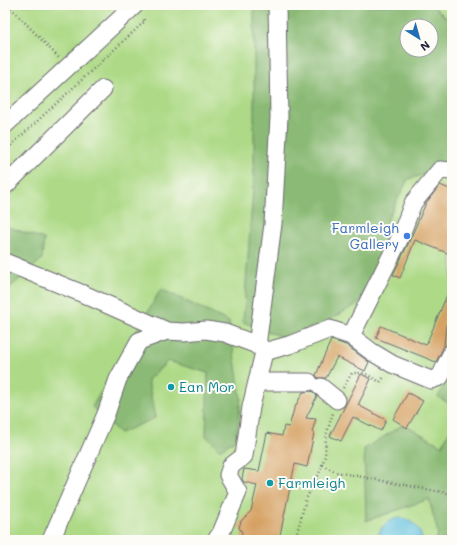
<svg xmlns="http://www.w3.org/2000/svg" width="457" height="545" viewBox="0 0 457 545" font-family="Mali,sans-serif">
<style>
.green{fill:#aeda87;stroke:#687e61;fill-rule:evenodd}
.forest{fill:#8aba74;stroke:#566e58;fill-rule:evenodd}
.water{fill:#5ec0dd;stroke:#40718c}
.building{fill:#d6a163}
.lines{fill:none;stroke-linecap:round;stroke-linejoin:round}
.minor-casing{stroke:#69676d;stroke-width:19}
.path{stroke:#69676d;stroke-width:2.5;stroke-dasharray:1 3;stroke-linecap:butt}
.minor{stroke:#fff;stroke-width:17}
.shop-dot{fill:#3f7fe0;stroke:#fdfcf7;stroke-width:1.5}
.culture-dot{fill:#0f9aa8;stroke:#fdfcf7;stroke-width:1.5}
.labels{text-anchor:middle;stroke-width:4;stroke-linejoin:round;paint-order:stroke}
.shop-label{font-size:14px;fill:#366cbe;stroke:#fdfcf7;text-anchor:end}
.culture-label{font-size:14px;fill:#0d838f;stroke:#fdfcf7;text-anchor:start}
</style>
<rect width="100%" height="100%" fill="#fdfcf7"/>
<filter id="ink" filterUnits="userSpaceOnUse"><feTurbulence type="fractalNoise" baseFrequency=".025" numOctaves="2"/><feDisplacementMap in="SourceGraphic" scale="8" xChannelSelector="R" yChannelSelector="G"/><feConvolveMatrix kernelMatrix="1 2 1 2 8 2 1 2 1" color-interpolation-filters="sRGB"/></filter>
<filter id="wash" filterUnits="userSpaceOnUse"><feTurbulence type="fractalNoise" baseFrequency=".012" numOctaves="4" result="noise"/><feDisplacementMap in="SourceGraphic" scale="16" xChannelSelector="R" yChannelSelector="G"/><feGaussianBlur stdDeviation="0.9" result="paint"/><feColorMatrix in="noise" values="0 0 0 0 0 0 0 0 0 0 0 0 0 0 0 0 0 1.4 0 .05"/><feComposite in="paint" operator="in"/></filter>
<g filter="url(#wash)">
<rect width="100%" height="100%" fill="#ece7ca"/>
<!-- green -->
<path class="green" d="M5 5H444L452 12V540H5ZM407 26H431V50H407Z"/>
<!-- forest -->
<path class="forest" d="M254 5H432L452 23V146L441 170 408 179 388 218 390 240 359 303 326 322 285 338 243 322 254 177ZM407 26H431V50H407Z
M5 226 44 239 42 259 5 292Z
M161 289 229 322 241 398 236 439 220 450 206 436 208 373 168 361 148 380 155 418 120 433 92 407Z
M452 370V405L438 397Z
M404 424 442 446 452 426V540H436L438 533 429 499 366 521 364 449Z"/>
<!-- water -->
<path class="water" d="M397 518C411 518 420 526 422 540H378C378 528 386 522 397 518Z"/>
<g id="blocks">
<!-- building -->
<path class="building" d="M440 185 452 190V255L415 240 400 278 393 275 408 244 426 203Z
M452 283V327L446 325 444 346 436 362 376 338 381 326 426 345Z
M331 340 346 345 369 362 365 371 337 357 326 378H318L316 375Z
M361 374 371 379 358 405 386 420 381 431 353 417 341 441 330 436Z
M312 391 317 396 306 418 316 419 312 432 314 433 307 467 295 464 279 540H241L242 532 239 528 241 521 251 511 257 485 244 482 242 479 244 469 259 471 267 433 282 436 284 426 289 427 294 409 303 392Z
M408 393 423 401 407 428 393 419Z"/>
</g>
</g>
<g filter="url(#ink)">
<use href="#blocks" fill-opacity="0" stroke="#69676d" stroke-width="1"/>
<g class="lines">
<!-- minor casing -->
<g class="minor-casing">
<path id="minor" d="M5 125 135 5
M5 186 103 89
M5 262 81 293 167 331
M351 336 399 240 413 203 440 170 452 171
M257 346 273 224 279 117 277 5
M264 352 289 345 330 329 351 336 372 352 392 364 431 380 440 377 452 352
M257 382H309
M321 387 337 400
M51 540 106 414 118 379 139 341 167 331 184 332 206 330 225 333 260 346 264 352 251 407 244 456 231 466 228 475 238 492 221 533 216 540"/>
</g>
<!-- path -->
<path class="path" d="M8 5 59 58
M5 151 145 21 141 18
M343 388 352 373H364L380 382 385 376
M322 465 336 472 452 494
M295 540 306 499 319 474 325 456 326 436 333 413"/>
<!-- minor -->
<use href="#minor" class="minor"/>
</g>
</g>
<!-- markers -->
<circle class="shop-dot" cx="407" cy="236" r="4"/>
<g class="culture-dot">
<circle cx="171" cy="387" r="4"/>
<circle cx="270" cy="483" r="4"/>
</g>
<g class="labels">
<!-- shop labels -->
<g class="shop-label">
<text x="399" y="233">Farmleigh<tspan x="399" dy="16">Gallery</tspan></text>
</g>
<!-- culture labels -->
<g class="culture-label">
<text x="179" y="392">Ean Mor</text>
<text x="278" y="488">Farmleigh</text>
</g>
</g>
<!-- margin -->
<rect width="457" height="545" fill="none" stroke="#fdfcf7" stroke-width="20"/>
<!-- north arrow -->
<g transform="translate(419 38) rotate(143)"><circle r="19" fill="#fdfcf7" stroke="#a5a5ac"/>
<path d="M0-3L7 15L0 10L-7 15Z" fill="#1f6fb2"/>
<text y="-6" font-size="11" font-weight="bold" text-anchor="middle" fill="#22223b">N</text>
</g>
</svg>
